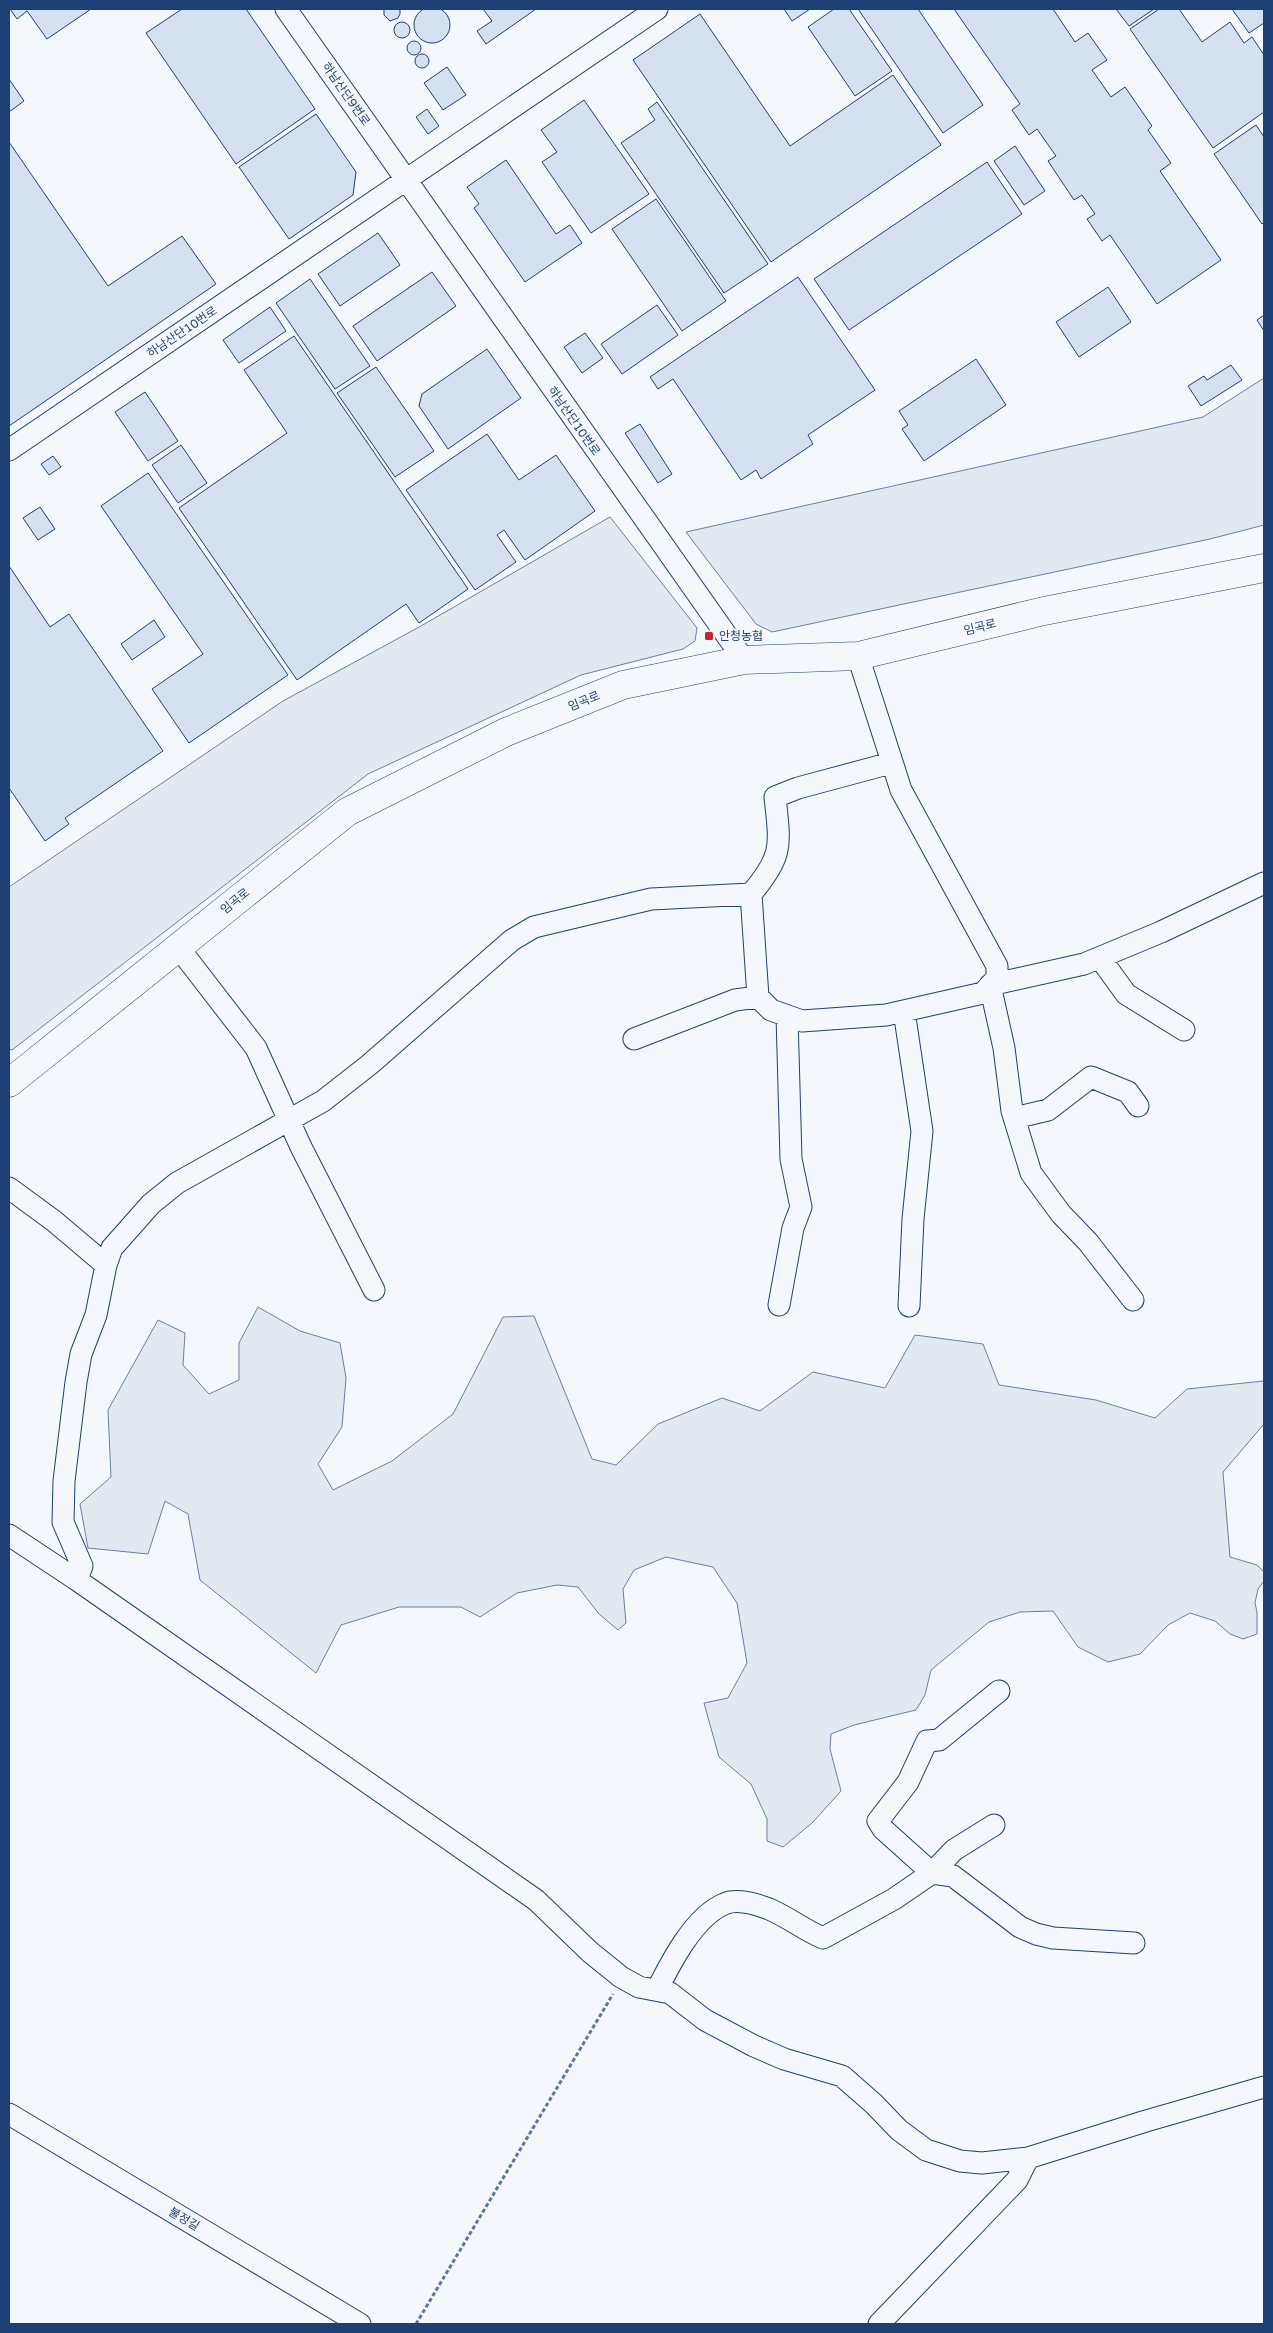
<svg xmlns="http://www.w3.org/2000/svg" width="1273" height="2333" viewBox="0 0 1273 2333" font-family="'Varela Round','Noto Sans KR',sans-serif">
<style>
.green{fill:#e3e9f0;stroke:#687fa3}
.building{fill:#d5e0f0;stroke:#1d3f73}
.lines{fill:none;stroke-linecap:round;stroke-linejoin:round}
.minor-casing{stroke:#1d3f73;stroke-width:23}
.major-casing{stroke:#1d3f73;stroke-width:29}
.path{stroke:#5e769c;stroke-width:3;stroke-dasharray:4 2.5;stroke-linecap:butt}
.minor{stroke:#f4f7fb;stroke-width:21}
.major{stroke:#f4f7fb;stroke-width:28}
.poi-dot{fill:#c62828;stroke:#f4f7fb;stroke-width:2}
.labels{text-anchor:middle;stroke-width:4;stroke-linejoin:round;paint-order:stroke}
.street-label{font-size:12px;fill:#1d3f73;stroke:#f4f7fb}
.poi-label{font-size:12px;fill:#1d3f73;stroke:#f4f7fb;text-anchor:start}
</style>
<rect width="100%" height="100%" fill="#f4f7fb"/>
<!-- green -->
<path class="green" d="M1264 378V525L1210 539 772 632 756 624 686 532 1203 417Z
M610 517 697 628 695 641 683 649 581 675 368 774 12 1050 9 1049V887L283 701 421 626Z
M258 1307 300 1331 340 1343 346 1378 342 1427 318 1464 333 1490 392 1461 453 1414 503 1317 534 1316 592 1459 616 1465 658 1424 722 1398 760 1411 813 1372 885 1388 915 1335 983 1344 999 1385 1096 1400 1155 1418 1187 1389 1264 1381V1424L1223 1472 1230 1557 1257 1565 1264 1572V1581L1258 1589 1255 1603 1257 1612V1634L1243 1639 1230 1634 1215 1621 1190 1613 1168 1625 1140 1654 1108 1662 1078 1647 1053 1611 1020 1612 989 1622 931 1670 925 1695 916 1710 854 1725 831 1734 830 1749 841 1791 812 1823 783 1847 767 1841V1819L751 1784 719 1757 704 1703 728 1698 747 1663 737 1603 713 1567 666 1557 634 1570 623 1589 626 1623 618 1630 599 1614 578 1587 557 1585 517 1593 480 1617 461 1607H399L341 1625 316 1673 200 1580 188 1514 165 1501 148 1554 88 1548 80 1504 111 1477 108 1410 158 1320 185 1333 183 1365 209 1394 239 1380V1343Z"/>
<!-- building -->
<path class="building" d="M414 25a18 18 0 1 1 36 0a18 18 0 1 1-36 0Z
M10 9H91L47 39 27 11 17 19Z
M182 9H246L315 109 236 164 146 33Z
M384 9H400V14L398 18 390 21 384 15Z
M483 9H536L486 44 477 31 492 21Z
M784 9H810L792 21Z
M834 9H849L892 71 855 96 808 27Z
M858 9H918L983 105 943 133Z
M954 9H1053L1075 42 1088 33 1107 60 1092 70 1111 97 1125 87 1152 126 1148 130 1171 163 1160 171 1221 260 1157 304 1110 235 1102 241 1087 219 1095 214 1082 195 1074 200 1048 161 1056 156 1037 129 1029 135 1012 110 1020 104Z
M1116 9H1154L1129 26Z
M1159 9H1179L1202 42 1230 22 1244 43 1252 37 1264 55V112L1213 148 1130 29Z
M1232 9H1264V23L1249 33Z
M700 14 790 146 893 75 941 145 771 262 633 60Z
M394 30a8 8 0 1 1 16 0a8 8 0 1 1-16 0Z
M407 48a7 7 0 1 1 14 0a7 7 0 1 1-14 0Z
M415 61a7 7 0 1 1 14 0a7 7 0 1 1-14 0Z
M447 67 466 95 443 110 424 83Z
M9 79 24 101 9 112Z
M584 100 649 194 591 233 542 162 557 152 541 130Z
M657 102 768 264 724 293 621 143 655 120 648 109Z
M427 109 439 126 428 134 416 117Z
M316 114 356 172 353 195 289 239 239 167Z
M1256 125 1264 137V222L1262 224 1214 154Z
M9 142 108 286 182 236 216 284 9 426Z
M1015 146 1045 191 1024 205 994 161Z
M506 160 556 234 570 225 582 243 525 282 474 208 479 204 467 187Z
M987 162 1022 214 849 330 814 279Z
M656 199 726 301 682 331 612 229Z
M378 233 400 265 340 306 318 274Z
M432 272 456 306 377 361 353 326Z
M798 277 875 390 808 435 813 444 761 479 756 470 741 480 673 379 658 389 650 377Z
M310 279 370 366 335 389 276 303Z
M1108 287 1131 322 1079 357 1056 322Z
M657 305 678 335 622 374 601 344Z
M270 307 286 331 239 363 223 340Z
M1264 315V331L1257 320Z
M585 333 603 358 582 373 564 347Z
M294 336 468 589 419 623 406 604 297 680 179 508 287 433 244 370Z
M487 349 521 398 448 449 419 406 422 394Z
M976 359 1006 405 924 461 902 429 908 425 899 411Z
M1231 365 1242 380 1201 406 1188 386 1204 376 1207 380Z
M376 367 434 451 395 477 337 393Z
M145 392 178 441 148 461 115 412Z
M640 424 672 474 658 483 625 433Z
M487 434 519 480 556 455 595 511 525 560 504 530 497 535 516 562 475 590 406 490Z
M181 445 207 483 178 503 152 465Z
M53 456 61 467 49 475 41 464Z
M148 473 288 675 189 743 152 689 203 654 101 506Z
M40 507 55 529 38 540 23 518Z
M9 566 50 627 69 614 163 751 65 818 69 824 45 841 9 788Z
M154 620 165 637 132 660 121 644Z"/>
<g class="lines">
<!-- minor casing -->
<g class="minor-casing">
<path id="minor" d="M286 9 744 660
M9 450 657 9
M751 894 758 997
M178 947 256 1048 301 1147 374 1290
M1100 958 1126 994 1184 1030
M904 1011 922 1131 913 1219 909 1306
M634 1039 735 1000 758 997 771 1010 802 1021 886 1015 983 993 997 978V966L901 790 858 656
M1014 1118 1048 1110 1091 1077 1128 1092 1138 1106
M9 1188 54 1221 106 1265
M1133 1300 1088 1242 1061 1214 1031 1173 1012 1111 1004 1048 990 985 1084 964 1161 932 1264 883
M779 1305 793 1228 801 1207 791 1159 787 1016
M9 1535 77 1580 536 1900 590 1952 621 1977 639 1987 670 1993 705 2020 754 2046 784 2059 842 2076 874 2104 899 2130 926 2150 960 2161 982 2163 1028 2158 1146 2121 1264 2087
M77 1580 82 1566 63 1522 64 1481 76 1382 81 1354 96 1315 106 1265 112 1248 151 1204 177 1183 323 1101 369 1065 512 940 534 927 651 899 751 894C784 855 780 845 775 797L798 788 891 763
M999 1691 939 1740 927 1741 908 1782 878 1821 883 1829 932 1873 953 1876 1020 1927 1036 1934 1053 1938 1134 1943
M657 1990C671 1962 694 1917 724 1904 737 1898 756 1904 769 1909 788 1917 804 1930 823 1938L894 1899 932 1873 954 1850 994 1825
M9 2114 360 2324
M879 2324 1017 2180 1028 2158"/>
</g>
<!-- major casing -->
<g class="major-casing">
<path id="major" d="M9 1083 347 812 506 732 623 685 744 660 858 656 1044 611 1264 568"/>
</g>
<!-- path -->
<path class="path" d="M416 2324 613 1994"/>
<!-- minor -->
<use href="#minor" class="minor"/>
<!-- major -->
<use href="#major" class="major"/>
</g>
<!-- markers -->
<rect class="poi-dot" x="704" y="631" width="10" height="10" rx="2.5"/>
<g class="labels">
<!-- street labels -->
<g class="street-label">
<text transform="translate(346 94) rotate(55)" y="4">하남산단9번로</text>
<text transform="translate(182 332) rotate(-34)" y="4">하남산단10번로</text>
<text transform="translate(574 421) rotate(55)" y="4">하남산단10번로</text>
<text transform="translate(980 627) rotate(-14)" y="4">임곡로</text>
<text transform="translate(584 701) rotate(-22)" y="4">임곡로</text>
<text transform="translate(235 901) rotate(-39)" y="4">임곡로</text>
<text transform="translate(184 2219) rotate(31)" y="4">불정길</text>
</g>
<!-- poi labels -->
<g class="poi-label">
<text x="719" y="640">안청농협</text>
</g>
</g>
<!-- border -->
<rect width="1273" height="2333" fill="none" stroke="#1d3f73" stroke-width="20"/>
</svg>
